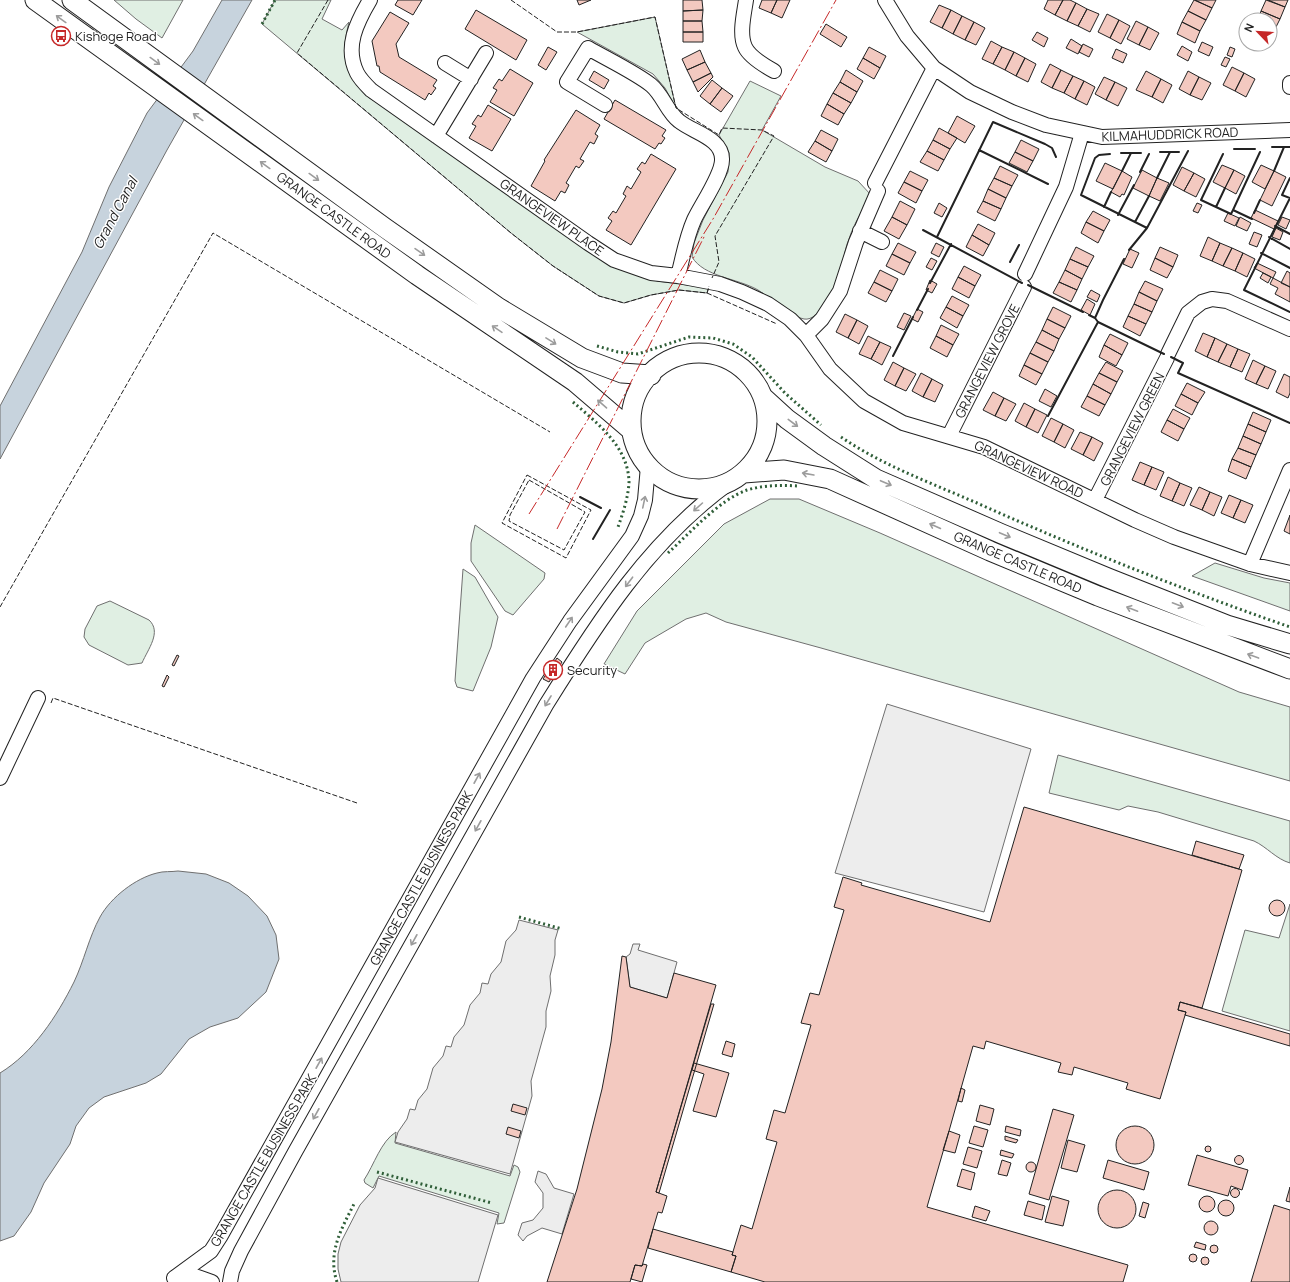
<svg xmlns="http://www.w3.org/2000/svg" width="1290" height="1282" viewBox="0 0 1290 1282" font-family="Manrope,sans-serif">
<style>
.green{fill:#e0efe3;stroke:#6f6f6f}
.parking{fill:#ededed;stroke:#6f6f6f}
.water{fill:#c7d3dd;stroke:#6f6f6f}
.building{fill:#f3c9c0;stroke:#222}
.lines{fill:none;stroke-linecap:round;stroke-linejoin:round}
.minor-casing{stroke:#222;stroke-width:16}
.secondary-casing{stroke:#222;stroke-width:21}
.minor{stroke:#fff;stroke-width:14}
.secondary{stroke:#fff;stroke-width:19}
.hedge{stroke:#2f5e38;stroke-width:3;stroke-dasharray:2 3;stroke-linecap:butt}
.fence{stroke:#222;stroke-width:1;stroke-dasharray:5 2;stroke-linecap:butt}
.wall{stroke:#222;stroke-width:2}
.power{stroke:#c62828;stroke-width:1;stroke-dasharray:14 3 2 3;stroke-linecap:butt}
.oneway{stroke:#9c9c9c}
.labels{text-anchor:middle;stroke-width:3;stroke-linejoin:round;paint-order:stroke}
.poi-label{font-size:13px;fill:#222;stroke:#fff;text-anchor:start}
.street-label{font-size:13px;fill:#222;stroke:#fff}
.water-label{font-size:14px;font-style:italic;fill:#222;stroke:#fff}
</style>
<rect width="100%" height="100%" fill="#fff"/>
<!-- green -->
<path class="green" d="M114 0H183L162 38 136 19Z
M275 0H331L322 19 342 30 349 22C341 54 343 74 368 97L657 281 709 288 707 293 679 290 651 295 624 303 599 296 553 266 511 233 262 24Z
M655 17 676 108 665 88 653 74 577 32Z
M750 81 781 96 762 130 825 167 858 181 871 195C863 210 854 223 849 239 844 250 844 263 840 274 835 286 820 322 804 319 790 317 771 298 758 290 737 278 704 277 692 257L694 243 703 220 728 172 729 153 719 135Z
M770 499H799L880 533 1239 692 1290 707V781L821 648 726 622 706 613 686 619 645 643 625 674 604 664 637 611 724 524Z
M475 525 545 573 544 579 513 615 505 611 471 561V543Z
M1215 563 1264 578 1290 583V611L1192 576Z
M463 569 475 577 498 617 491 647 473 691 457 687 455 681Z
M110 601 149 620C162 632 148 649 142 663L128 665 89 645 84 637 85 629 97 606Z
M1058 755 1290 821V863C1276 859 1267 847 1254 841L1158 812 1128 806 1119 810 1049 793Z
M1290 904V1031L1222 1011 1245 930 1279 938Z
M396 1132 395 1143 510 1176 514 1165 518 1167 520 1172 504 1223 497 1224 499 1213 379 1176 373 1188 365 1183 364 1180C374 1165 381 1141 396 1132Z"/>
<!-- parking -->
<path class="parking" d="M887 704 1031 749 984 912 835 873Z
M519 920 558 930 555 940V955L550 976 551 991 546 1011V1027L531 1081 532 1096 510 1174 395 1142 398 1132 407 1119 410 1109 415 1110 418 1100 427 1089 433 1068 443 1056 446 1046 451 1047 454 1037 464 1025 470 1005 480 993 482 983 488 984 491 974 501 962 506 941 516 930Z
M633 944H640L638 950 677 962 667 998 630 987 626 957 630 954Z
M538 1171 546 1174 554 1188 574 1194 562 1234 542 1228 527 1236 523 1241 518 1235 522 1223 533 1220 543 1208V1193L535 1182Z
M378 1178 498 1215 478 1282H341L338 1269V1254L341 1242 360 1205 375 1188Z"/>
<!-- water -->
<path class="water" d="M222 0H252L167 150 0 459V406L82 252 109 187 147 113 193 51Z
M178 871 206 874 229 883 248 896 267 916 276 935 279 959 266 992 238 1018 210 1027 189 1039 161 1074 146 1083 104 1097 89 1108 76 1126 70 1144 44 1183 31 1212 14 1236 0 1241V1073C33 1053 57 1016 74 982 84 961 89 937 100 917 111 897 136 878 157 873 163 871 172 872 178 871Z"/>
<!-- building -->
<path class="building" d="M398 0H422L413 15 395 5Z
M577 0H591L579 5Z
M683 0H702L703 10 683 11Z
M762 0H777L771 13 759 8Z
M777 0H790L782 18 771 13Z
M1048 0H1063L1055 15 1044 9Z
M1063 0H1070L1076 3 1067 21 1055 15Z
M1194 0 1212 8 1206 20 1188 11Z
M1195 0H1216L1212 8Z
M1266 0 1285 7 1280 19 1261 11Z
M1268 0H1288L1285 7Z
M1076 3 1087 9 1078 26 1067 21Z
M939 5 951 10 942 28 930 22Z
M1087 9 1099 14 1090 32 1078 26Z
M476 10 527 40 516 60 465 29Z
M703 10 702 21H683V11Z
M951 10 962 16 953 34 942 28Z
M1188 11 1206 20 1200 31 1182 22Z
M1261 11 1280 19 1274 31 1270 29V20H1258Z
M390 12 409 23 396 44 399 57 437 80 433 86 436 88 431 95 429 93 425 100 380 72 379 66H377L372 41Z
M1107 14 1119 20 1110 38 1098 32Z
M962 16 974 22 965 40 953 34Z
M1119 20 1130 26 1121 44 1110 38Z
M683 21H702L703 32H683Z
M1136 21 1148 27 1139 45 1127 39Z
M974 22 985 28 976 45 965 40Z
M1182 22 1200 31 1195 43 1177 34Z
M826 24 847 37 841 47 820 34Z
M1148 27 1159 33 1150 50 1139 45Z
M1270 29 1274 31 1270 41Z
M683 32H703V42H683Z
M1037 32 1048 38 1044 47 1032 40Z
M1071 39 1082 46 1078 54 1066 48Z
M991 41 1002 47 993 64 982 59Z
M1202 42 1213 47 1209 56 1198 51Z
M1083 44 1093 49 1089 57 1079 52Z
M1182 46 1192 52 1188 61 1177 55Z
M548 47 557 52 546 70 538 65Z
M869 47 886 56 880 68 863 58Z
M1002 47 1014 52 1005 70 993 64Z
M1230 47 1235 49 1232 57 1227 55Z
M1116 49 1127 54 1123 63 1112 58Z
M700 50 705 62 687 70 682 59Z
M1014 52 1025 58 1016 76 1005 70Z
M1225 57 1230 59 1226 67 1221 65Z
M863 58 880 68 874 79 857 69Z
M1025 58 1036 64 1028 82 1016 76Z
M705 62 711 73 693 82 687 70Z
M1050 64 1061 70 1052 88 1041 82Z
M1232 67 1244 73 1235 91 1223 85Z
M510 69 533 83 514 116 490 102 497 90 493 88 499 79 502 81Z
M846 70 863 81 857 92 840 82Z
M1061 70 1073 76 1064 93 1052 88Z
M594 71 609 80 604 89 589 80Z
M1146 71 1161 79 1152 97 1136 90Z
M1188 71 1199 77 1190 95 1179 89Z
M711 73 713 77 698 92 693 82Z
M1244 73 1255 79 1246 97 1235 91Z
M1073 76 1084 81 1075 99 1064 93Z
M1104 77 1115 82 1106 100 1095 94Z
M1199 77 1211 83 1202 100 1190 95Z
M1161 79 1172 85 1163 103 1152 97Z
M712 80 722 88 710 104 700 96Z
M1084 81 1095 87 1087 105 1075 99Z
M840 82 857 92 851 103 833 93Z
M1115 82 1127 88 1118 106 1106 100Z
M722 88 733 96 721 112 710 104Z
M833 93 851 103 844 114 827 104Z
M615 100 666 130 662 136 665 138 661 144 659 143 655 149 604 119Z
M827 104 844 114 838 125 821 116Z
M488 105 511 119 492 151 469 138 476 126 472 124 478 115 481 117Z
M576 110 600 125 595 134 598 136 594 144 590 142 580 159 584 161 579 168 576 166 566 183 569 185 565 193 561 191 555 201 531 186 545 161 544 160Z
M957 116 975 126 965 143 948 133Z
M939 128 957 138 950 149 933 140Z
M821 130 838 139 832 151 815 141Z
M933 140 950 149 944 160 927 151Z
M1021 140 1039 149 1033 161 1015 152Z
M815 141 832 151 826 162 808 152Z
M927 151 944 160 938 171 920 162Z
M1015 152 1033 161 1027 172 1009 163Z
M651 154 676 169 631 245 606 230 612 221 608 218 613 211 616 213 626 196 623 194 627 186 631 189 641 172 637 169 642 162 645 164Z
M1105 163 1122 171 1113 189 1096 181Z
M1222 165 1234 170 1225 188 1213 182Z
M1261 165 1274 171 1265 189 1252 182Z
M1000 166 1018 175 1012 186 994 178Z
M1182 167 1194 173 1184 191 1173 185Z
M1142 170 1157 178 1149 196 1133 188Z
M1234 170 1245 176 1236 194 1225 188Z
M910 171 928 180 922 191 904 182Z
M1122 171 1132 177 1124 195 1122 194 1120 197 1111 192Z
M1274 171 1286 177 1272 206 1260 200Z
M1194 173 1205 179 1196 197 1184 191Z
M994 178 1012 186 1006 198 988 189Z
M1157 178 1169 183 1160 201 1149 196Z
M904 182 922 191 916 203 898 193Z
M988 189 1006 198 1001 209 983 201Z
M900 201 915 209 907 225 892 217Z
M983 201 1001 209 995 221 977 212Z
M939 203 947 208 942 217 934 213Z
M1197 203 1202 205 1198 213 1193 211Z
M1255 210 1278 221 1274 229 1251 218Z
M1093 211 1110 220 1104 231 1086 222Z
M1228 213 1239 218 1235 226 1224 221Z
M892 217 907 225 899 239 884 231Z
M1240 217 1251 223 1247 231 1236 226Z
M1282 217 1290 220 1286 229 1278 225Z
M1086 222 1104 231 1098 243 1081 233Z
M978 224 995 233 989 245 972 235Z
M1276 228 1283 232 1280 240 1272 237Z
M1254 232 1262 235 1257 247 1249 244Z
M972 235 989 245 983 256 966 247Z
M1208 237 1220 243 1212 261 1200 256Z
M898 243 916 252 910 263 892 254Z
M936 243 944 247 939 257 931 253Z
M1220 243 1232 248 1223 266 1212 261Z
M1076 247 1094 256 1088 267 1070 259Z
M1160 247 1178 255 1173 267 1155 258Z
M1232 248 1243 253 1235 271 1223 266Z
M1130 249 1139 253 1132 268 1123 264Z
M1243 253 1255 259 1247 277 1235 271Z
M892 254 910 263 904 275 886 266Z
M931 258 937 261 932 270 926 267Z
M1155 258 1173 267 1167 278 1150 270Z
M1070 259 1088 267 1082 279 1065 270Z
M1257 263 1276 272 1273 278 1254 268Z
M964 266 981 275 975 286 958 277Z
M880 270 898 279 892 291 874 282Z
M1065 270 1082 279 1077 290 1059 282Z
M1287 271 1290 273V287L1281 283Z
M1263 273 1271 277 1268 283 1260 278Z
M958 277 975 286 969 298 952 289Z
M1273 278 1290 287V302L1275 294 1278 288 1270 284Z
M930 280 937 284 932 293 926 290Z
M1145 281 1163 289 1157 301 1139 292Z
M874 282 892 291 886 302 868 293Z
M1059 282 1077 290 1071 302 1053 293Z
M1091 290 1100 295 1097 302 1087 297Z
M1139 292 1157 301 1152 312 1134 304Z
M952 296 969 305 963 316 946 307Z
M1087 299 1095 304 1090 315 1081 310Z
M1134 304 1152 312 1146 324 1128 316Z
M946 307 963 316 957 328 940 318Z
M1053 307 1071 316 1065 328 1047 319Z
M917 309 923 312 918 322 912 319Z
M904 313 911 316 904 330 897 327Z
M845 314 857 320 848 338 836 332Z
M1128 316 1146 324 1140 336 1123 327Z
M1047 319 1065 328 1059 339 1042 330Z
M857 320 868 326 859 344 848 338Z
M941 325 959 334 953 345 936 336Z
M1042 330 1059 339 1054 351 1036 342Z
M1203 333 1215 338 1207 357 1195 351Z
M1110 334 1128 343 1122 355 1104 345Z
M868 336 880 342 871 359 859 354Z
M936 336 953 345 947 357 930 348Z
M1215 338 1227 344 1218 362 1207 357Z
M880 342 891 347 882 365 871 359Z
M1036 342 1054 351 1048 362 1030 353Z
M1227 344 1238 349 1230 367 1218 362Z
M1104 345 1122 355 1116 366 1099 357Z
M1238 349 1250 354 1242 372 1230 367Z
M1030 353 1048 362 1042 374 1024 365Z
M1253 360 1265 366 1256 384 1245 379Z
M893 362 904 368 895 386 884 380Z
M1106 362 1123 371 1117 382 1099 373Z
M1024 365 1042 374 1036 385 1019 376Z
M1265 366 1276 371 1268 389 1256 384Z
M904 368 916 374 906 391 895 386Z
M921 373 932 379 923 397 912 391Z
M1099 373 1117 382 1111 394 1093 384Z
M1284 374 1290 377V393L1288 398 1276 392Z
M932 379 943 385 935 402 923 397Z
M1187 383 1205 392 1198 403 1181 394Z
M1093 384 1111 394 1105 405 1087 396Z
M1045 389 1057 396 1051 407 1039 401Z
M993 392 1004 398 995 416 983 410Z
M1181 394 1198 403 1192 415 1175 406Z
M1087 396 1105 405 1099 416 1081 407Z
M1004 398 1016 404 1006 421 995 416Z
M1024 403 1035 409 1026 427 1015 421Z
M1035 409 1047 415 1038 433 1026 427Z
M1173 409 1190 418 1184 429 1167 420Z
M1253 412 1271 420 1266 432 1248 424Z
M1051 418 1063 424 1054 442 1042 436Z
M1167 420 1184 429 1178 441 1161 432Z
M1063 424 1074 430 1065 448 1054 442Z
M1248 424 1266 432 1261 444 1243 436Z
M1080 432 1092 437 1083 455 1071 449Z
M1243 436 1261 444 1256 455 1238 448Z
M1092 437 1103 443 1094 461 1083 455Z
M1238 448 1256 455 1251 467 1232 459Z
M1232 459 1251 467 1246 479 1228 471Z
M1140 462 1152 467 1144 485 1132 480Z
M1152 467 1164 472 1156 490 1144 485Z
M1168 477 1180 483 1172 501 1160 496Z
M1180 483 1192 488 1184 506 1172 501Z
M1199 487 1210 492 1202 510 1190 505Z
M1210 492 1222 497 1214 516 1202 510Z
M1229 495 1241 500 1233 518 1221 513Z
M1241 500 1253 505 1245 523 1233 518Z
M1290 515V534L1284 531Z
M177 655 179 656 174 666 172 665Z
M557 658 562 662 549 682 543 679Z
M167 675 169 677 164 687 162 686Z
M1024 807 1242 870 1202 1008 1180 1002 1178 1010 1186 1012 1160 1099 1126 1089 1128 1083 1074 1067 1072 1075 1058 1072 1061 1063 986 1041 984 1049 973 1046 949 1131 927 1207 1128 1265 1123 1282H765L731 1272 736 1256 732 1255 741 1225 752 1229 777 1142 766 1139 774 1110 785 1113 811 1025 801 1023 810 993 819 995 844 910 834 907 843 877 862 883 861 885 990 922Z
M1196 841 1244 855 1239 869 1192 855Z
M1269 908a8 8 0 1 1 16 0a8 8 0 1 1-16 0Z
M622 956 626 957 630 987 667 998 674 973 716 985 656 1192 667 1196 662 1213 658 1212 642 1266 635 1265 630 1282H547L577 1189 602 1089 611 1042Z
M1180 1002 1290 1034V1046L1185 1015 1186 1012 1178 1010Z
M711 1004H714L659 1193 656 1192Z
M726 1041 735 1044 732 1057 722 1054Z
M694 1063 729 1073 716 1117 693 1111 704 1074 692 1070Z
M961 1088 965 1090 962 1102 958 1101Z
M513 1104 527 1108 525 1115 511 1111Z
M980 1105 994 1109 990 1125 976 1121Z
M1053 1109 1074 1115 1049 1200 1029 1194Z
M1116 1145a19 19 0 1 1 38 0a19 19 0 1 1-38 0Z
M974 1126 988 1130 983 1147 969 1143Z
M1006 1126 1021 1130 1020 1136 1005 1132Z
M508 1127 521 1131 519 1138 506 1134Z
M949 1131 960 1135 955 1153 943 1150Z
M1005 1136 1018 1140 1016 1143 1005 1140Z
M1068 1140 1085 1145 1077 1172 1061 1168Z
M1205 1149a3 3 0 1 1 6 0a3 3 0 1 1-6 0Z
M968 1147 982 1151 977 1168 963 1164Z
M1001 1150 1014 1154 1012 1158 1000 1155Z
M1197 1155 1248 1170 1242 1190 1231 1186 1228 1196 1188 1185Z
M1234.5 1160a4.5 4.5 0 1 1 9 0a4.5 4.5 0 1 1-9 0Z
M1002 1160 1011 1163 1007 1176 998 1174Z
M1108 1160 1149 1172 1144 1190 1103 1178Z
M1026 1167a5 5 0 1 1 10 0a5 5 0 1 1-10 0Z
M962 1169 975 1173 971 1190 957 1186Z
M1290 1187V1202L1286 1201Z
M1230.5 1193a4.5 4.5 0 1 1 9 0a4.5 4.5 0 1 1-9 0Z
M1098 1209a19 19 0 1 1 38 0a19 19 0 1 1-38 0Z
M1199 1204a8 8 0 1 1 16 0a8 8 0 1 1-16 0Z
M1052 1196 1069 1201 1063 1226 1045 1222Z
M1218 1208a8 8 0 1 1 16 0a8 8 0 1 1-16 0Z
M1028 1201 1045 1206 1042 1220 1024 1215Z
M1143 1202 1149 1204 1145 1218 1139 1216Z
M1274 1205 1290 1210V1282H1251Z
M975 1206 990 1211 986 1221 972 1217Z
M1204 1228a7 7 0 1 1 14 0a7 7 0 1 1-14 0Z
M653 1229 733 1252 732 1255 736 1256 731 1272 648 1248Z
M1196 1242 1206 1245 1205 1250 1194 1247Z
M1210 1249a4 4 0 1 1 8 0a4 4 0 1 1-8 0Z
M1189 1258a4 4 0 1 1 8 0a4 4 0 1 1-8 0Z
M1201 1261a4 4 0 1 1 8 0a4 4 0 1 1-8 0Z
M643 1264 647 1265 642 1282 631 1279 635 1265 642 1266Z"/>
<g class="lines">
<!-- minor casing -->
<g class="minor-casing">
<path id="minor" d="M370 0C357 22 344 47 357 73 360 79 366 85 371 90L588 243 614 260 651 273 678 276 720 284 742 292 768 304 790 319 806 335 830 369 864 401 903 423 984 447 1135 520 1174 537 1250 564 1290 573
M746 0C744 14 739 34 745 47 749 56 765 66 774 71
M885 0 907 36 934 68 970 92 1012 112 1046 125 1102 137 1290 130
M445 63 471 79
M1290 83V87
M605 105 567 82 588 48C607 59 636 73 651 85 663 95 667 112 679 121 692 132 723 138 722 160 722 175 701 205 694 220 686 238 683 257 678 276
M436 136 486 53
M875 183 934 68
M860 231 882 242
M1025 274 1066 187 1082 133
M806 335 822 319 840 291 856 242 878 191
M1168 354 1188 313 1202 302 1212 299 1227 301 1290 329
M949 436 1024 287
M1095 500 1167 358
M1250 564 1290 470
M0 778 38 698
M174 1278 211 1251 220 1237 533 678 570 621 632 536 641 516 645 500 648 466
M175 1278 195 1276 212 1282
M230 1282 232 1271 241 1251 295 1152 546 705C597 623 649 541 729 483"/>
</g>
<!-- secondary casing -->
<g class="secondary-casing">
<path id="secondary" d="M35 0 417 275 575 382 631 430
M72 0 385 228 499 308 582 358 622 373 651 375
M631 421a68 68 0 1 1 136 0a68 68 0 1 1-136 0Z
M764 398 787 419 824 446 876 479 1002 534 1108 578 1227 625 1290 644
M744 473 784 470 830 479 990 551 1098 596 1290 669"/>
</g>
<!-- minor -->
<use href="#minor" class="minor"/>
<!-- secondary -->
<use href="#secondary" class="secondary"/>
<!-- hedge -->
<path class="hedge" d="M262 24 275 0
M597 346 618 352 638 354 689 337 713 338 733 344 752 357 785 393 821 425
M573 402C597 423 629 447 629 483 628 498 623 513 618 527
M841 437C882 465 931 483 977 503 1080 549 1184 590 1290 627
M668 553C690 533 719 500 747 490 764 485 782 485 799 486
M519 917 562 929
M377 1172 492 1203
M337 1282C327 1252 342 1228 355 1202"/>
<!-- fence -->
<path class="fence" d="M328 0 297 53 511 233 553 266 599 296 624 303 651 295 679 290 707 293 709 286
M511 0 557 32H577L655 17 676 108 719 135 722 128 762 130 774 136 715 236 719 262 712 278
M707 293 777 324
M527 475 591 510 566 558 502 523Z
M529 480 585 512 564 550 509 521 510 515Z
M0 607 213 233 550 432
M51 703 53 698 357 803"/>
<!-- wall -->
<path class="wall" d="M1272 147H1290
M1234 149H1255
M979 150 1048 184
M1160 152H1179
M1121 153H1141
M1110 154 1099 155 1095 158 1081 195 1147 228 1129 250
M1223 154 1201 200 1231 214 1233 210 1252 219
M1122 171 1131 153
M1274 171 1284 147
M1140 172 1149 154
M1157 178 1170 152
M1290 178 1282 195 1290 198 1244 290 1290 312
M1104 207 1111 192
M1216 207 1225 188
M1233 210 1260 152
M1254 213 1260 200
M1118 215 1134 185
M1135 222 1149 196
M1275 226 1290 234
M1147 228 1188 151
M923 230 1022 283
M937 237 993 122 1045 144 1052 148 1056 157
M1269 237 1290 249
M1261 253 1290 268
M1010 262 1019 245
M930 283 951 244
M1028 285 1083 312
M917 310 928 289
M1089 315 1095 318 1098 322 1164 354
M893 356 913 317
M1171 357 1183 363 1178 373 1290 423
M1048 416 1098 322 1095 318 1103 300 1124 259
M580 497 601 508
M593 539 610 510"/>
<!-- power -->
<path class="power" d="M529 514 713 219 836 0
M557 529 705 235"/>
</g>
<!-- one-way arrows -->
<defs><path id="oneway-shaft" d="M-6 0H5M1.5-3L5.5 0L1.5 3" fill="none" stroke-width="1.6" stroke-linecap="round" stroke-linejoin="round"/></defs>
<g class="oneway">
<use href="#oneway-shaft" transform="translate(61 19) rotate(-144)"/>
<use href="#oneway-shaft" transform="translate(155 61) rotate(36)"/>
<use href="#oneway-shaft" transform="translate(198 117) rotate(-144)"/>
<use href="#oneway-shaft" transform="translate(265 165) rotate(-144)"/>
<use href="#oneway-shaft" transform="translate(314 177) rotate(36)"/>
<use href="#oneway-shaft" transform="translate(420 252) rotate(35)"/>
<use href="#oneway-shaft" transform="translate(497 329) rotate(-146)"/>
<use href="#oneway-shaft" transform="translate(551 341) rotate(32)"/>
<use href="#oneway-shaft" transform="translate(602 404) rotate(-139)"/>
<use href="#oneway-shaft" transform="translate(793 423) rotate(37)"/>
<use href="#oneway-shaft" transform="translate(808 474) rotate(-170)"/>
<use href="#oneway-shaft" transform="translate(886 483) rotate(23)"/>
<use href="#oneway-shaft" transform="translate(644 502) rotate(-78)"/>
<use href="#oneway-shaft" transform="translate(698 507) rotate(138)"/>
<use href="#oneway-shaft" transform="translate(935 526) rotate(-156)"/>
<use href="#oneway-shaft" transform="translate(1005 535) rotate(23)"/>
<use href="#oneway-shaft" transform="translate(629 582) rotate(127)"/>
<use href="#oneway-shaft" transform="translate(1178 605) rotate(21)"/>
<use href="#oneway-shaft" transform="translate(1132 609) rotate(-159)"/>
<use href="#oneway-shaft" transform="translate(569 622) rotate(-56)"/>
<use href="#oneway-shaft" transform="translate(1253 656) rotate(-160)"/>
<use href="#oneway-shaft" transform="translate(548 701) rotate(121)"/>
<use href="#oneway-shaft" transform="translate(477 778) rotate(-61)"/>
<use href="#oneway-shaft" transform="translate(478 826) rotate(119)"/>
<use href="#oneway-shaft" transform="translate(414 940) rotate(119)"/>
<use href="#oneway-shaft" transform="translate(319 1063) rotate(-61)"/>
<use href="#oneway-shaft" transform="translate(316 1114) rotate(119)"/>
</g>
<!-- icons -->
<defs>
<g id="bus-ring" transform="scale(1)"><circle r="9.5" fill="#fff" stroke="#c62828" stroke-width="1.5"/><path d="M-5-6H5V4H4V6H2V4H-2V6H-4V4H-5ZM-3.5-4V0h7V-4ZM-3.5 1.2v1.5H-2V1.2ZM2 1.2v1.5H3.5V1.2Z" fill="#c62828"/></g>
<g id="building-ring" transform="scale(1)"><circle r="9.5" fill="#fff" stroke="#c62828" stroke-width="1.5"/><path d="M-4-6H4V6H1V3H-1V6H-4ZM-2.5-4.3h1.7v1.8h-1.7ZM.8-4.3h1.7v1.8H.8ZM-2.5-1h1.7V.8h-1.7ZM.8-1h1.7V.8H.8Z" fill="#c62828"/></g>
</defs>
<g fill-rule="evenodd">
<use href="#bus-ring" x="61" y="36"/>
<use href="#building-ring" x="553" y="670"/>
</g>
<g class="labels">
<!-- poi labels -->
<g class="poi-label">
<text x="75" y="41">Kishoge Road</text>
<text x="567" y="675">Security</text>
</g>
<!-- street labels -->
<g class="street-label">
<text transform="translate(1170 134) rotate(-2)" y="5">KILMAHUDDRICK ROAD</text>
<text transform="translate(334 215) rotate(36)" y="5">GRANGE CASTLE ROAD</text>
<text transform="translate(552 217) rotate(35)" y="5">GRANGEVIEW PLACE</text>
<text transform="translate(987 361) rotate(-63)" y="5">GRANGEVIEW GROVE</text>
<text transform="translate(1132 429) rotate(-63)" y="5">GRANGEVIEW GREEN</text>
<text transform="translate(1029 469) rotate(25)" y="5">GRANGEVIEW ROAD</text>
<text transform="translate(1018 562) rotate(23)" y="5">GRANGE CASTLE ROAD</text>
<text transform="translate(421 878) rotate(-61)" y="5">GRANGE CASTLE BUSINESS PARK</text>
<text transform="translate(263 1160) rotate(-60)" y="5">GRANGE CASTLE BUSINESS PARK</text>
</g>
<!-- water labels -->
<g class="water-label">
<text transform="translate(115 213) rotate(-62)" y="5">Grand Canal</text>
</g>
</g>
<!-- north arrow -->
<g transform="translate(1258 32) rotate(295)"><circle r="19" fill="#ffffff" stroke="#a7a7a7"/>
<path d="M0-3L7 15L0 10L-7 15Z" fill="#c62828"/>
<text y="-6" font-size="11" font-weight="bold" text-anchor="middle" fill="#222222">N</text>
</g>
</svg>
